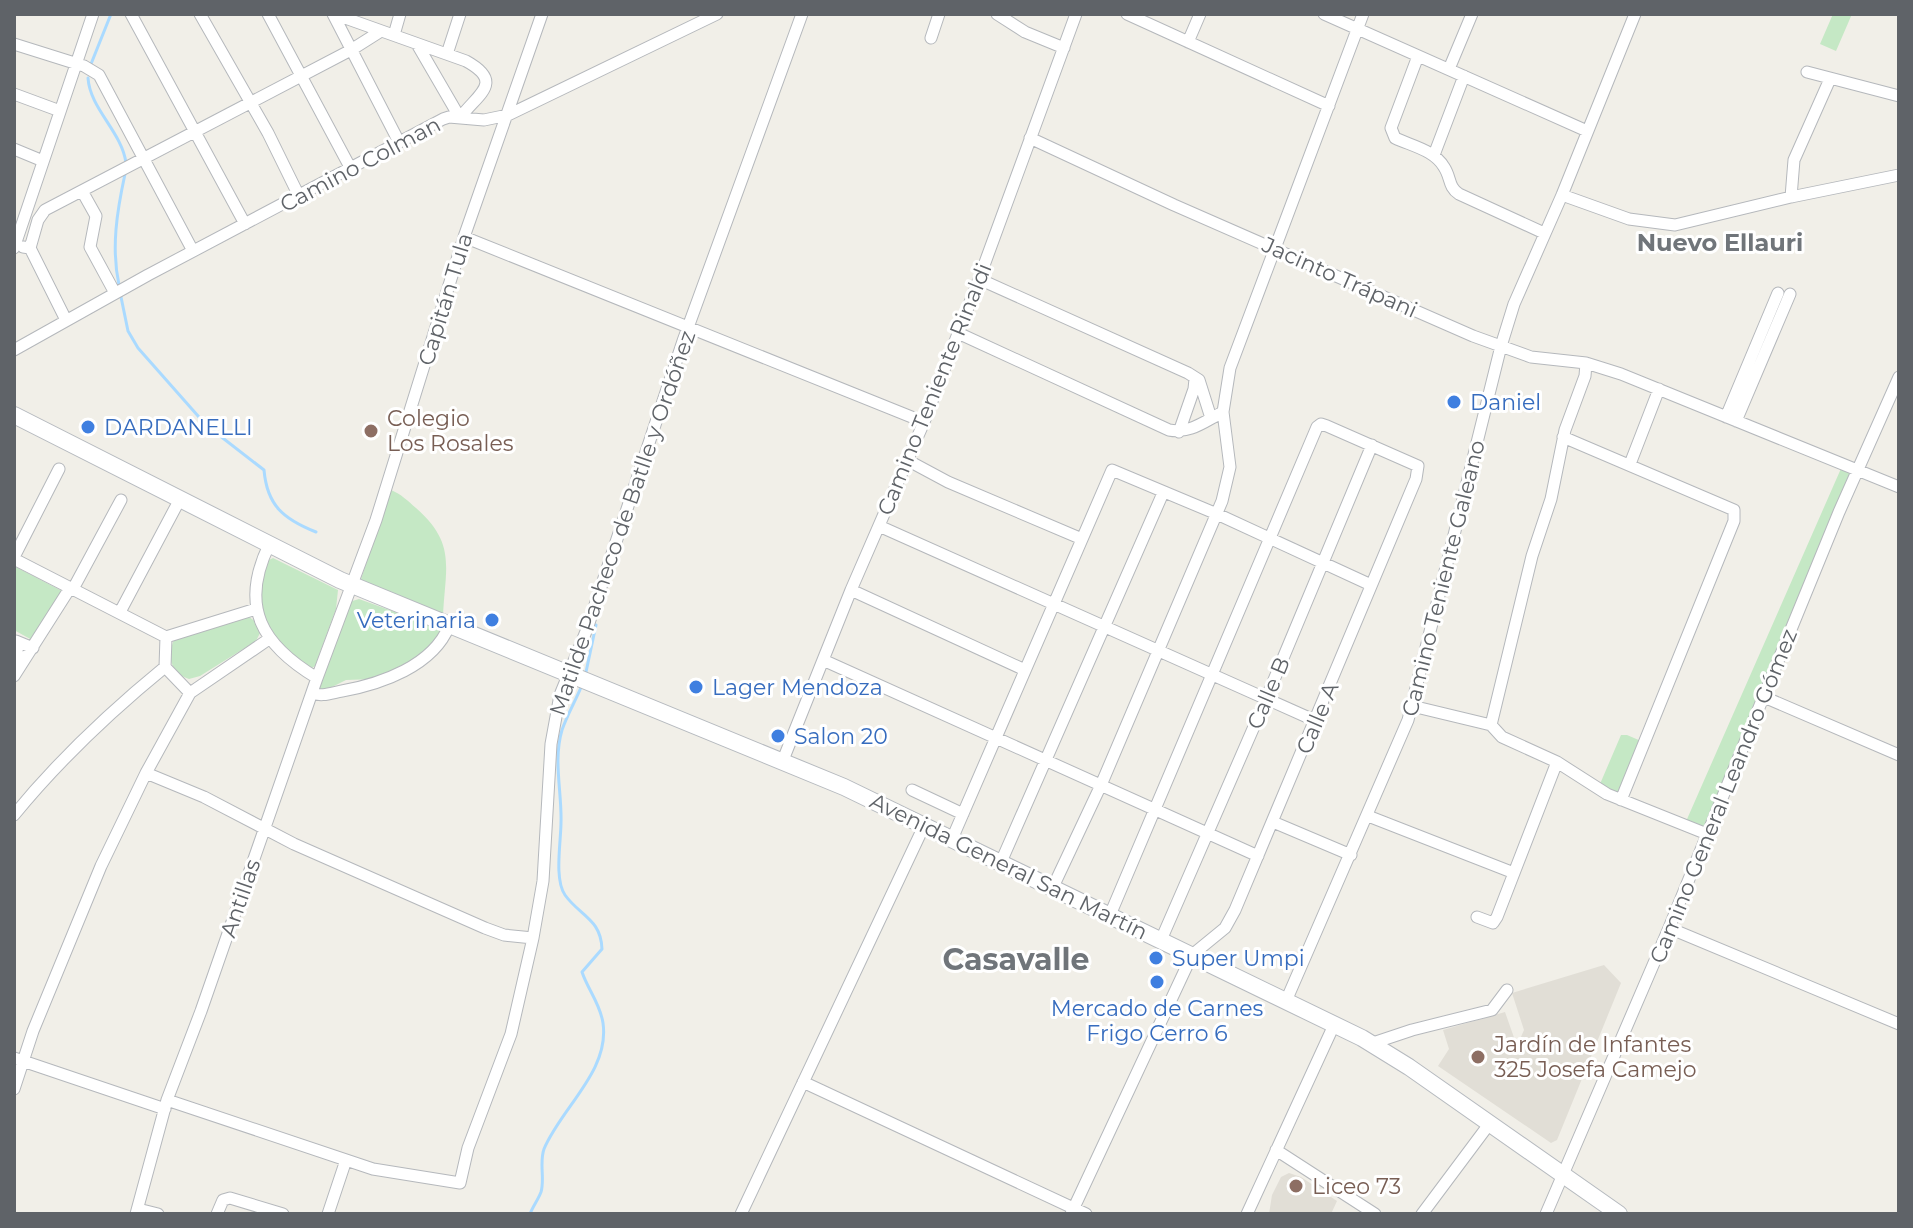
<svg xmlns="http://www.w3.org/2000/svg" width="1913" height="1228" viewBox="0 0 1913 1228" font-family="Montserrat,sans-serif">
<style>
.education{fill:#e1ded6}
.green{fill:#c5e8c5}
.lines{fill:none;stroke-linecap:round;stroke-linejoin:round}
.stream{stroke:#aadaff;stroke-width:3}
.street-casing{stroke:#b5b8bc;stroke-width:13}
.secondary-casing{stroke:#b6babf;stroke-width:18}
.street{stroke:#fff;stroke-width:11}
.secondary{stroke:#fff;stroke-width:16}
.shop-dot{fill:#3f7fe0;stroke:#fff;stroke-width:3}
.education-dot{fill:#8d6e63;stroke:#fff;stroke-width:3}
.labels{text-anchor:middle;stroke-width:6;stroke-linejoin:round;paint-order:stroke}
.street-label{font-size:22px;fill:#5f6368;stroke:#fff}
.shop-label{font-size:22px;fill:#366cbe;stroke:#fff;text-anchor:start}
.education-label{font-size:22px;fill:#785e54;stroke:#fff;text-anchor:start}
.neighbourhood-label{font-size:24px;font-weight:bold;fill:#70757a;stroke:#fff}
.district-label{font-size:30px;font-weight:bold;fill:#70757a;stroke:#fff}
</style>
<rect width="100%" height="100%" fill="#f1efe8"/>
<!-- education -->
<path class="education" d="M1604 965 1621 983 1557 1140 1551 1143 1438 1066 1449 1049 1443 1030 1505 1012 1517 1046 1524 1030 1512 993Z
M1289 1173 1301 1177 1337 1201 1331 1214H1269L1272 1195 1281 1177Z"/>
<!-- green -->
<path class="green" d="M1833 14H1852L1836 51 1820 44Z
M1843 464 1858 470 1707 834 1684 826Z
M391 490C401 494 408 501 416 508 457 544 445 568 443 616L365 584 361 579Z
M273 558 338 590 336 609 315 666 312 668C298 664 291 655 283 645 255 612 258 603 265 562Z
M14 566 62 591 32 640 14 630Z
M359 599 442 629V637L396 675 375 679 346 680 326 690H318L349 602Z
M247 615 257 623 260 633 256 641 200 676 189 679C170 673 166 655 175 638Z
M1621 735H1627L1641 741 1618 794 1600 784Z"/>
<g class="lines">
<!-- stream -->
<path class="stream" d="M91 64 111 14
M88 78C90 109 122 132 126 163
M119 285C111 248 117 211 125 174
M121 297 128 331 138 348 206 425 264 470C267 505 283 519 316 532
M586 672 596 625
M530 1214C533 1206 538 1200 541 1192 545 1179 539 1163 544 1149 561 1108 610 1071 603 1023 600 1003 588 990 582 972L602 949C601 919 580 916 565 895 554 879 561 842 561 822 562 793 553 760 562 730 567 715 576 700 582 685"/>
<!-- street casing -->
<g class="street-casing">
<path id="street" d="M131 14 245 224
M200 14 268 133 299 196
M268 14 351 169
M333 14 399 142
M334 14 466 61C506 83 476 95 460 118L417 44
M997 14 1025 32 1064 48
M1127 14 1329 106
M1324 14 1587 131
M394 35 400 14
M931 38 939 14
M1188 42 1200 14
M14 44 84 66 99 75 193 251
M447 54 460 14
M1418 56 1391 128 1395 138C1412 146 1434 150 1444 167 1451 177 1448 187 1459 194L1544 233
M1449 69 1472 14
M1807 72 1899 96
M14 94 60 111
M1030 138 1174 205 1473 336 1531 357 1586 363 1621 374 1899 487
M14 149 43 161
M1434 155 1464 76
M82 191 96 216 90 247 115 293
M1562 195 1629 219 1675 225 1791 197 1899 175
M1791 197 1794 160 1830 79
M464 237 924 422
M23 247 30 248 66 320
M14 248 93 14
M30 248 38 220 45 210 351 50 381 31
M979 279 1188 373 1199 380 1211 418
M958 333 1169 430C1190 434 1205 421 1223 412
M14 350 148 275 443 119 449 117 484 120 508 115 717 14
M1726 417 1778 293
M1736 421 1790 294
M1179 432 1194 389 1195 379
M1563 437 1734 510V521L1621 800
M907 460 948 482 1082 539
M1630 464 1659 389
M879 526 1316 721
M269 545C239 607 262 645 317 678
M14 557 59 469
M14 559 166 637 165 667 190 693
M73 589 121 500
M851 590 1025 670
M120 612 180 499
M166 637 256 609
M823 660 1258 856
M19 667 16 641 33 648
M14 676 70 588
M312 693C322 697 331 693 342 691 381 684 433 666 449 626
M1764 697 1899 755
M1412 706 1491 725 1502 737 1557 762 1607 794 1707 834
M1491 725 1532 556 1551 499 1565 430 1585 376 1586 363
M783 760 851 590 924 422 979 279 1076 14
M146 773 204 797 294 844 485 928 504 935 533 938
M912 790 963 814
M14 815C59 760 110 712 165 667
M1368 816 1514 873
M1273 822 1351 855
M952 839 1112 470 1217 514 1371 585
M1001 862 1163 493
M1053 887 1101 785 1222 501 1230 467 1223 412 1230 368 1363 14
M1477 917 1493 923 1497 917 1557 762
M1669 928 1899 1024
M1161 940 1266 699 1372 445
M1286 1001 1408 720 1501 346 1514 304 1562 195 1635 14
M1373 1043 1412 1030 1492 1010 1507 990
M14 1058 165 1109
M803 1082 1086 1214
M14 1089 33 1031 101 866 146 773 190 693 269 639
M167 1100 373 1169 460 1183 468 1148 511 1034 533 938 543 881 551 744 560 695 587 629 683 341 802 14
M1276 1150 1375 1214
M138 1209 158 1214
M136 1214 167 1100 201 1011 317 678 376 520 464 237 542 14
M217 1214 223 1200 230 1198 283 1214
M328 1214 346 1160
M741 1214 924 826
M1071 1214 1192 955 1225 928 1235 910 1416 479 1418 466 1327 426 1321 424 1317 427 1110 915
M1247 1214 1334 1025
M1422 1214 1490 1123
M1546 1214 1669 928 1839 512 1899 377"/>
</g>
<!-- secondary casing -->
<g class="secondary-casing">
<path id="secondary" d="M14 415 340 580 844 787 1362 1038 1409 1067 1619 1214"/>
</g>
<!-- street -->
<use href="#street" class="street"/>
<!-- secondary -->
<use href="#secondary" class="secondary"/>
</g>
<!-- markers -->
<g class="shop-dot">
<circle cx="1454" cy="402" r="8"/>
<circle cx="88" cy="427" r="8"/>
<circle cx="492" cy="620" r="8"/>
<circle cx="696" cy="687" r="8"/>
<circle cx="778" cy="736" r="8"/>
<circle cx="1156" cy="958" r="8"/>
<circle cx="1157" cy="982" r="8"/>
</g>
<g class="education-dot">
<circle cx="371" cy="431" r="8"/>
<circle cx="1478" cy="1057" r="8"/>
<circle cx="1296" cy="1186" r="8"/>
</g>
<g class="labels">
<!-- street labels -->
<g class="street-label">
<text transform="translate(360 164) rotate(-28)" y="8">Camino Colman</text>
<text transform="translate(1340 277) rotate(24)" y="8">Jacinto Trápani</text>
<text transform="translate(445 299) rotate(-73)" y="8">Capitán Tula</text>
<text transform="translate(934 389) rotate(-68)" y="8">Camino Teniente Rinaldi</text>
<text transform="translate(622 523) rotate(-71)" y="8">Matilde Pacheco de Batlle y Ordóñez</text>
<text transform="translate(1443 578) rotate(-76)" y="8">Camino Teniente Galeano</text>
<text transform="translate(1268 693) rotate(-67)" y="8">Calle B</text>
<text transform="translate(1317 718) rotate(-67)" y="8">Calle A</text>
<text transform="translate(1723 796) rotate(-68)" y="8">Camino General Leandro Gómez</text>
<text transform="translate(1009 866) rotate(26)" y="8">Avenida General San Martín</text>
<text transform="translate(240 898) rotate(-71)" y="8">Antillas</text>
</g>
<!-- shop labels -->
<g class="shop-label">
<text x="1470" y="410">Daniel</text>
<text x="104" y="435">DARDANELLI</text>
<text x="476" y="628" text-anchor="end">Veterinaria</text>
<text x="712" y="695">Lager Mendoza</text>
<text x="794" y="744">Salon 20</text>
<text x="1172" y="966">Super Umpi</text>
<text x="1157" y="1016" text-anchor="middle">Mercado de Carnes<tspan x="1157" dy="25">Frigo Cerro 6</tspan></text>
</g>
<!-- education labels -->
<g class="education-label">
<text x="387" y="426">Colegio<tspan x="387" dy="25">Los Rosales</tspan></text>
<text x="1494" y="1052">Jardín de Infantes<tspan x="1494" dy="25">325 Josefa Camejo</tspan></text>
<text x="1312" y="1194">Liceo 73</text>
</g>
<!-- neighbourhood labels -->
<g class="neighbourhood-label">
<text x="1720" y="251">Nuevo Ellauri</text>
</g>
<!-- district labels -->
<g class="district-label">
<text x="1016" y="970">Casavalle</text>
</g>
</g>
<!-- border -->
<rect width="1913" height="1228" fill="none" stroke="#5f6368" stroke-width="32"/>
</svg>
